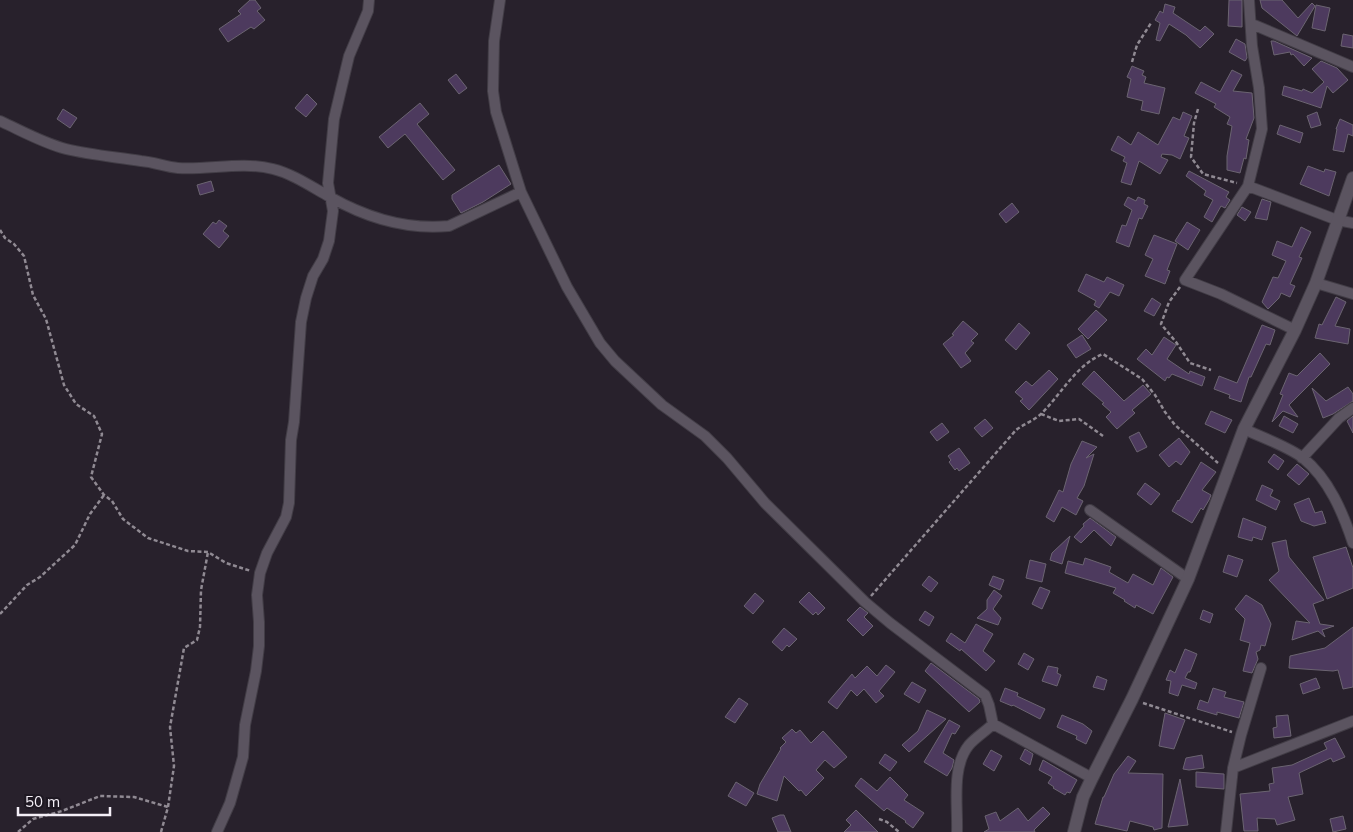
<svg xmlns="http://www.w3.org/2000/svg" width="1353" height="832" viewBox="0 0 1353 832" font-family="Mulish,sans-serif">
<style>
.building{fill:#4d3a5e;stroke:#6b6471}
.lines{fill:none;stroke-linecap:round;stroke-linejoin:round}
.minor-casing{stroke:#423d46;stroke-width:12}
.tertiary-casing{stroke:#423d46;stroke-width:14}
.path{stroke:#908a93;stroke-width:2.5;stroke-dasharray:4 2.5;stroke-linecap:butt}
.minor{stroke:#5b5460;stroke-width:10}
.tertiary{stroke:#5b5460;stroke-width:12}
</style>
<rect width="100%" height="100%" fill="#28212c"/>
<!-- building -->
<path class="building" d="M250 0H255L261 8 257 11 265 20 254 29 251 27 228 42 219 29 241 14 238 11Z
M1229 0H1242V27L1228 26Z
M1260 0H1282L1298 18 1312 3 1315 6 1297 36 1262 8Z
M1165 4 1175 7 1173 13 1200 31 1205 26 1214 34 1200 48 1186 35 1169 24 1160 41 1156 40 1160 23 1155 20 1160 11 1163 13Z
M1316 5 1330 8 1325 31 1312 28Z
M1343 34 1353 36V48L1341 46Z
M1236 39 1245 44 1247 58 1245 61 1229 52Z
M1271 41H1274L1312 58 1304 66 1293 54 1291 55 1290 52 1274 55Z
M1321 61 1337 68 1348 80 1333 93 1327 86 1321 108 1282 95 1284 86 1302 91 1303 89 1312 93 1324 82 1312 69Z
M1132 66 1144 71 1142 75 1146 77 1144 83 1165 88 1159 114 1141 110 1143 101 1127 97 1131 79 1127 77Z
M1232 70 1242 75 1233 91 1252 93 1254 118 1246 139 1249 140 1246 159 1244 158 1240 173 1227 170V156L1232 126 1227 124 1230 117 1214 107 1216 104 1195 93 1201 82 1220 92Z
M456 74 467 88 459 94 448 80Z
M307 94 317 104 306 117 295 108Z
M420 103 429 114 417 124 455 170 443 180 405 134 388 148 379 137Z
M63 109 77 118 70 128 57 119Z
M1183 112 1192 116 1184 136 1189 138 1180 159 1172 155 1162 154 1161 157 1168 160 1160 174 1139 161 1131 185 1121 182 1127 163 1123 161 1125 157 1111 150 1118 136 1131 145 1138 132 1158 145 1173 117 1180 120Z
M1317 112 1321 125 1311 128 1307 116Z
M1340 119 1353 125V136L1348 134 1344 152 1333 150 1337 129H1336Z
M1280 125 1303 133 1300 143 1277 134Z
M499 165 511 184 483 202 461 213 452 199V195Z
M1308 166 1324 172 1325 169 1336 172 1329 196 1300 184Z
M1189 171 1229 192 1226 197 1230 200 1225 208 1221 206 1212 222 1204 217 1213 200 1204 195 1206 191 1186 176Z
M211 181 214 191 200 195 197 185Z
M1128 197 1136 201 1138 197 1145 200 1144 204 1148 206 1142 219 1139 218 1129 247 1116 242 1122 225 1126 226 1132 210 1124 205Z
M1262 199 1271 202 1267 220 1255 218Z
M1012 203 1019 212 1006 223 999 214Z
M1242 207 1251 212 1245 221 1237 215Z
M219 220 227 226 223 231 229 236 219 248 203 234 213 222 216 224Z
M1187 222 1200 230 1188 250 1175 241Z
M1301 227 1311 232 1299 257 1302 258 1290 284 1295 286 1290 297 1281 293 1279 298 1268 309 1262 302 1273 277 1278 278 1286 261 1272 255 1277 241 1292 247Z
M1154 235 1177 244 1167 270 1170 271 1165 284 1145 276 1153 259 1145 255Z
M1086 274 1104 282 1107 277 1124 285 1119 296 1110 292 1099 308 1094 305 1096 301 1078 291Z
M1336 297 1346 302 1335 326 1350 329 1348 344 1315 338 1319 324 1322 325Z
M1152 298 1161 304 1154 316 1144 311Z
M1096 310 1107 320 1088 339 1078 329Z
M963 321 978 334 971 341 974 343 965 353 971 361 961 368 943 344 954 335 952 334Z
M1019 323 1030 333 1016 350 1005 340Z
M1262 325 1275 330 1270 345 1266 344 1251 377H1249L1241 402 1229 398 1230 395 1214 389 1219 376 1237 383Z
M1082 335 1091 349 1076 358 1067 345Z
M1164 337 1176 345 1167 359 1189 374 1190 371 1205 377 1202 386 1172 374 1169 378 1167 377 1165 381 1137 359 1146 349 1152 355Z
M1320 353 1330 364 1289 405 1298 417 1283 411 1272 422 1283 395 1280 394 1289 373 1297 376Z
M1049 370 1058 379 1029 410 1020 401 1023 399 1015 392 1026 381 1032 386Z
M1094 371 1124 401 1143 385 1151 394 1132 410 1135 413 1117 429 1106 417 1111 412 1102 404 1104 403 1082 384Z
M1348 387 1353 394V401L1333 414 1323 418 1312 388 1326 401Z
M1211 411 1232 420 1225 433 1205 424Z
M1284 416 1298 424 1293 433 1279 426Z
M1353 416V433L1347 421Z
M985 419 993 428 982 437 974 428Z
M942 423 949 432 937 441 930 432Z
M1139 432 1147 447 1137 452 1129 437Z
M1179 438 1190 452 1181 465 1176 461 1169 467 1159 455Z
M1082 441 1097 447 1086 458 1094 454 1084 486 1077 498 1083 501 1076 515 1062 507 1054 522 1046 517 1059 490 1063 492 1071 464Z
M959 448 970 463 959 471 957 468 955 470 949 462 951 460 948 456Z
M1274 454 1284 461 1278 470 1268 462Z
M1201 462 1216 472 1202 490 1211 495 1209 500 1203 510 1201 508 1192 523 1172 511 1178 500 1179 501Z
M1297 464 1309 474 1299 485 1287 475Z
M1145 483 1160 494 1151 505 1137 494Z
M1262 485 1273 490 1270 496 1280 501 1276 510 1256 500Z
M1309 498 1315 513 1322 511 1326 523 1314 526 1301 521 1294 504Z
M1090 518 1116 537 1111 546 1094 530 1081 543 1074 537 1084 526 1083 524Z
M1243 518 1266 527 1262 540 1253 537 1252 541 1238 537Z
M1070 536 1062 564 1050 560 1052 553Z
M1286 540 1289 557 1324 600 1313 604 1320 624 1334 626 1322 630 1325 637 1318 631 1292 640 1296 621 1310 623 1269 580 1279 571 1272 543Z
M1346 547 1353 568V588L1327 599 1313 557Z
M1228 555 1243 560 1237 577 1223 572Z
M1085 558 1111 567 1109 572 1128 583 1133 574 1153 585 1161 568 1173 577 1153 614 1136 605 1135 608 1124 601 1125 600 1113 593 1116 588 1065 573 1068 561 1083 565Z
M1030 560 1046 564 1042 582 1026 578Z
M929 576 938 583 931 592 922 585Z
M993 576 1004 580 1000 590 989 585Z
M1040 587 1050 591 1042 609 1032 604Z
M994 590 1002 596 993 609 1001 618 998 625 977 618 987 609V600Z
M809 592 825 608 818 615 816 612 813 615 799 602Z
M755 593 764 601 753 614 744 606Z
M1246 595 1262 605 1271 624 1265 646 1261 645 1260 650 1256 652 1258 659 1252 673 1243 671 1250 643 1240 640 1245 619 1235 609Z
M860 607 868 613 864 617 873 626 863 636 847 620Z
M1203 610 1213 614 1210 623 1200 619Z
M925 611 934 617 929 626 919 620Z
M976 624 993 634 983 651 995 661 986 671 961 649 960 651 946 641 951 633 965 643Z
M1353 627V687L1343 689 1338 670 1333 671 1289 668 1290 656 1325 648Z
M784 628 797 639 789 647 787 645 782 651 772 642Z
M1185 649 1197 654 1190 672H1188L1185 678 1197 683 1195 689 1182 685 1178 696 1169 693 1171 681 1166 680 1170 670 1175 673Z
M1024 653 1034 659 1028 670 1018 664Z
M931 663 979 699 980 702 969 712 925 671Z
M886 665 895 672 879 691 884 696 876 703 864 689 857 696 851 690 837 709 828 702 852 674 855 678 867 666 877 676Z
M1048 666 1058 668 1057 673 1061 675 1057 686 1042 681Z
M1097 676 1107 680 1104 690 1093 687Z
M1316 678 1320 688 1303 694 1300 684Z
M912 682 926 690 919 703 904 694Z
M1005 688 1018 693 1017 696 1045 709 1040 719 1013 705 1012 706 1000 701Z
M1213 688 1226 692 1224 697 1244 702 1239 718 1217 712V715L1197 709 1200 700 1208 703Z
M739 698 748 704 735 723 725 717Z
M927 710 946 719 909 752 902 745 918 731Z
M1165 713 1185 720 1174 749 1159 746Z
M1062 715 1083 724 1092 731 1086 744 1076 739 1077 736 1057 727Z
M1288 715 1291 736 1274 738 1273 728 1277 727 1276 716Z
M949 720 960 726 955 734 952 733 943 753 954 760 952 768 947 776 924 762Z
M792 729 796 733 800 730 811 743 823 731 847 757 834 768 825 760 816 770 824 778 806 796 801 790 799 791 784 776 777 801 757 794 760 784 781 749 780 748 786 742 782 738Z
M1335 738 1345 757 1333 762 1331 758 1299 773 1303 794 1288 797 1295 820 1277 825 1275 819 1257 818 1258 831H1244L1240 794 1270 791 1269 784 1274 783 1272 768 1292 765 1327 749 1324 743Z
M1025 749 1033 754 1030 765 1020 759Z
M991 750 1002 756 994 771 983 764Z
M885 754 897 762 890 771 879 763Z
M1202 755 1204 768 1189 770 1183 769 1186 758Z
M1128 756 1136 761 1128 773 1163 774 1162 828 1154 830 1153 827 1130 821 1127 831 1095 824 1103 797H1104L1114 774Z
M1043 760 1077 780 1070 793 1067 792 1065 795 1053 788 1054 787 1048 783 1052 777 1039 770Z
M1196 772 1224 774V789L1196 787Z
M890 777 908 795 904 800 924 813 913 828 905 822 906 821 887 808 884 811 855 786 861 778 877 791Z
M1180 779 1188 825 1168 827Z
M736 782 754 793 746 806 728 796Z
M1043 807 1050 814 1034 830 1035 832H984L989 829 985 816 996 812 1000 821 1018 808 1028 821Z
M856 810 878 832H844L851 825 846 820Z
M780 815H784L791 832H778L772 818Z
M1343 816 1346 829 1333 832 1330 819Z"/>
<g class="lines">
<!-- minor casing -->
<g class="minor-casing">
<path id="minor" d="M500 0 494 41 493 91 496 112 521 192 567 287 600 343 615 361 662 405 705 436 727 458 765 503 865 602 890 623 985 695 989 705 993 724 1092 778
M1249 0 1252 46 1259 88 1262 129 1248 186 1337 220 1353 223
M1252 24 1353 67
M0 121C22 131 43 143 66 149 91 155 116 157 141 161 154 162 166 167 178 168 210 170 242 161 273 169 293 174 312 187 330 197 367 218 407 230 449 226L521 192
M1248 186 1185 280 1221 294 1295 330
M1316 283 1353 294
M1244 429C1261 437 1289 447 1303 458 1329 479 1343 513 1353 543
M1302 458 1339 418 1353 408
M1090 510 1188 579
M1233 768 1353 721
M217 832 230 803 243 757 245 725 256 671 259 646V622L257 595 260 573 267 553 286 517 289 503 291 440 294 422 301 322 306 298 313 276 323 259 329 241 333 211 328 183 334 119 349 56 368 11 369 0
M957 832C958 805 951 767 969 745 976 737 986 731 993 724
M1226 832 1233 768 1241 735 1261 668"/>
</g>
<!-- tertiary casing -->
<g class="tertiary-casing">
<path id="tertiary" d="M1074 832 1083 797 1092 778 1132 699 1188 579 1244 429 1295 330 1316 283 1353 178"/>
</g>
<!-- path -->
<path class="path" d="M1132 62 1137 45 1151 23
M1198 109 1194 123 1191 157 1203 174 1237 183
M0 230 5 238 14 244 24 256 33 295 46 319 64 385 76 404 94 416 102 434 91 477 104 495 112 501 123 519 148 538 188 551 208 552 226 563 251 571
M1180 287 1169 302 1161 324 1176 342 1190 363 1211 370
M1041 414 1059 421 1079 419 1103 436
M871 596 1016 430C1024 424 1035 420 1042 413 1062 393 1076 365 1103 354L1142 379 1155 395 1165 412 1175 425 1218 463
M0 614 27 585 40 577 75 545 90 514 104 495
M1143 703 1232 732
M879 819 887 822 899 832
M18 832 33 819 62 811 100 796 134 797 168 807
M161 832 168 807 174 766 170 727 184 648 197 640 200 627 201 590 208 552"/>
<!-- minor -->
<use href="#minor" class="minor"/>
<!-- tertiary -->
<use href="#tertiary" class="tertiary"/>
</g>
<!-- scale -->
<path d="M18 807v8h92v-8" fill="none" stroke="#f4eff7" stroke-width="2.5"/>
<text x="25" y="807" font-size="15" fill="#f4eff7" stroke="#1e1822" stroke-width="4" paint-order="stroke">50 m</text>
</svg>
